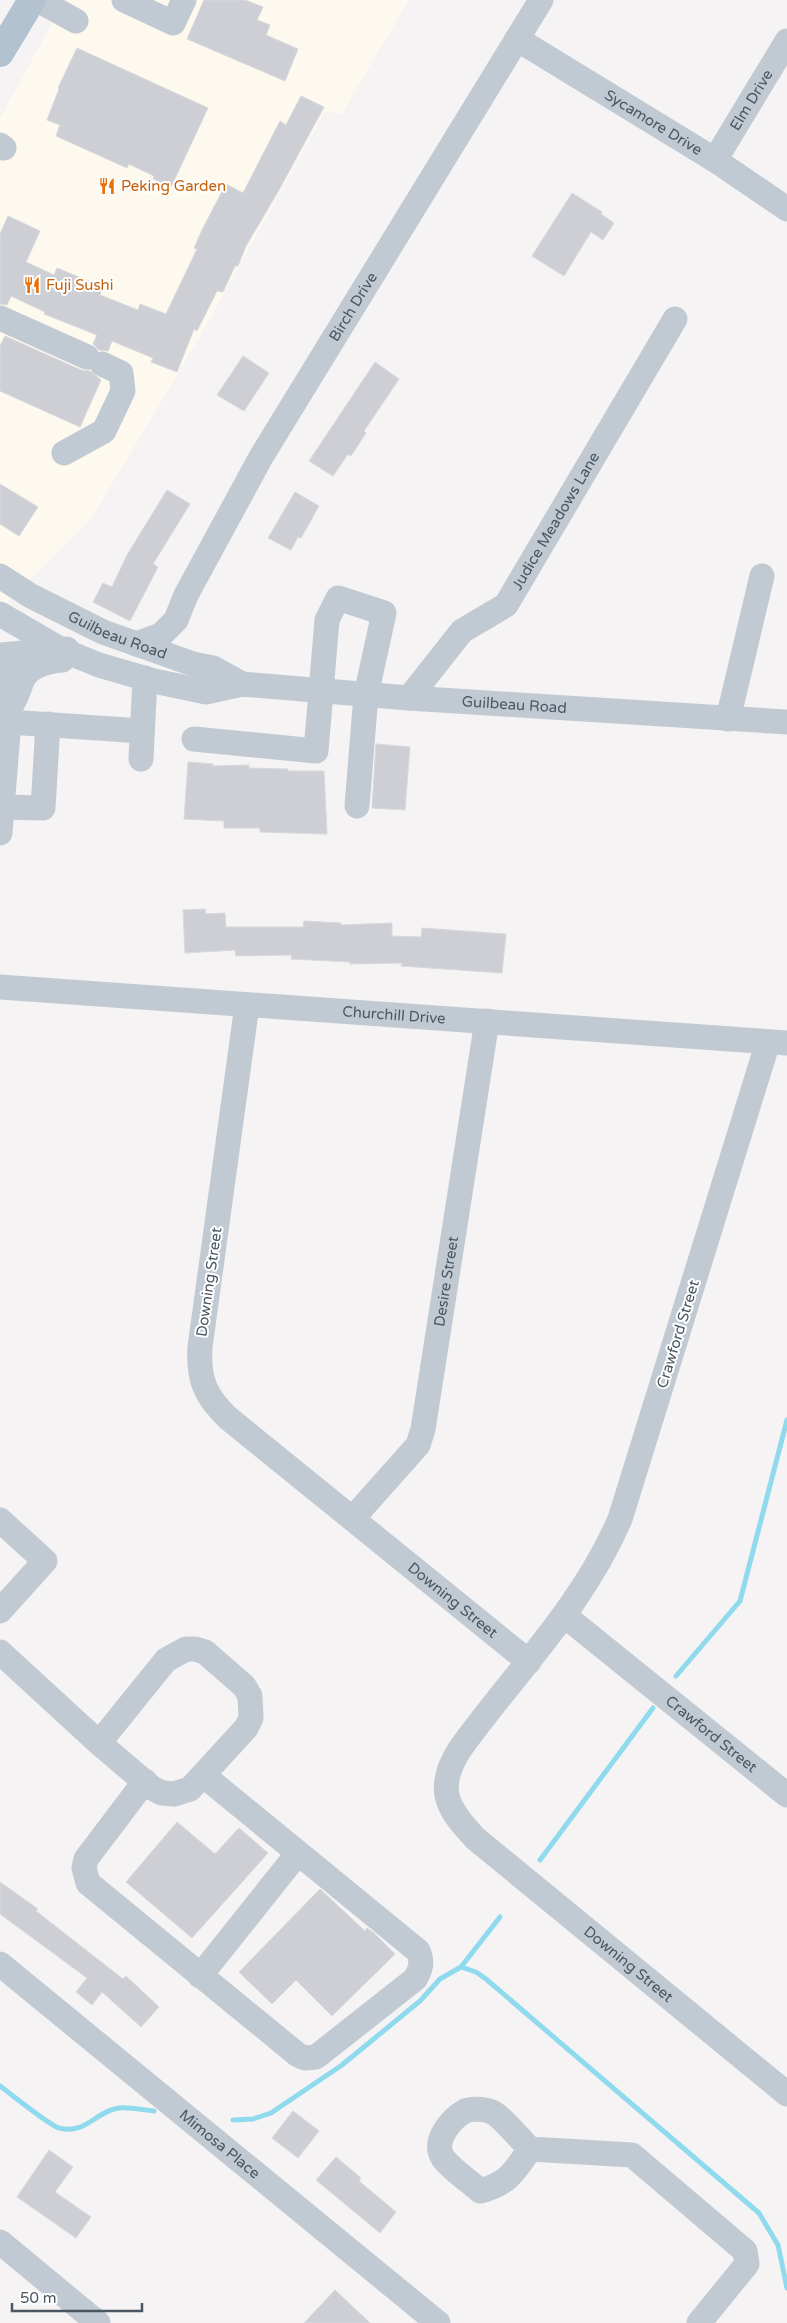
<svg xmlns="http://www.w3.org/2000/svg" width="787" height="2323" viewBox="0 0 787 2323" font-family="'Varela Round',sans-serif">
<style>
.commercial{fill:#fdf9ef}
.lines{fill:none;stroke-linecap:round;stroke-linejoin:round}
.stream{stroke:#90daee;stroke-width:5}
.building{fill:#cdcfd5;stroke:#d7d9de}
.minor{stroke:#c1cad2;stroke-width:25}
.major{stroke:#b3c2d1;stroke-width:28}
.labels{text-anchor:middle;stroke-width:4;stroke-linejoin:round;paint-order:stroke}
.street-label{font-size:15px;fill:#4a5661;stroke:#fff}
.food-label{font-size:15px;fill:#c56008;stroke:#fff;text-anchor:start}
</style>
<rect width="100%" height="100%" fill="#f5f3f3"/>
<!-- commercial -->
<path class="commercial" d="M65 0H409L341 115 325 111 202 333 91 519 0 609V118Z"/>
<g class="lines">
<!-- stream -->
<path class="stream" d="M676 1676 740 1601 787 1420
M540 1860 653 1708
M461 1967 476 1972 486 1979 759 2213 778 2245 787 2288
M0 2086C11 2094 49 2125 59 2128 86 2135 96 2111 119 2108 130 2107 143 2110 154 2111
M233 2120 253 2119 271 2113 342 2065 420 2001 440 1979 461 1967 500 1917"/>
</g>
<!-- building -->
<path class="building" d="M204 0H245L263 7 257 20 270 25 266 35 298 49 285 81 187 39Z
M77 48 208 108 171 187 153 179 154 176 129 164 127 168 56 136 60 125 47 120 59 89 58 88Z
M301 96 324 107 279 190 246 246 238 266H235L223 292 217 291 197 331 194 329 177 372 151 362 153 358 112 341 108 351 99 350 93 344 97 335 44 314 45 312 11 296 7 305 0 304V234L8 216 40 231 26 262 54 275 57 268 103 287 100 295 138 310 140 304 166 314 197 249 194 248 203 228 226 184 243 193 280 121 286 125Z
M572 193 602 212 601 214 614 223 603 240 591 232 564 276 532 256Z
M5 336 81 370 90 371 101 380 80 427 0 391V346Z
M243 356 269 373 244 411 217 395Z
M375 362 399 379 364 431 366 433 351 456 348 454 333 476 309 461Z
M0 484 38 507 19 536 0 524Z
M167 490 190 504 153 564 158 567 130 621 93 602 103 583 112 587 127 555Z
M295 492 319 506 301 538 298 537 291 550 268 538Z
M376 744 410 747 405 810 372 808Z
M188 762 213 764V766L249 765V768L288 769V771H324L327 834 260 832V828H224V821L184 819Z
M205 909 206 914 225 913 226 927H303L304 921 341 923V925L392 923V936L421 937 422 928 506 934 502 973 401 966 402 963 350 964V962L291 959 292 955 236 956 235 950 185 953 183 910Z
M177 1822 215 1854 239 1828 268 1853 192 1938 126 1882Z
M0 1882 38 1909 36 1911 123 1979 126 1976 159 2007 141 2027 102 1992 92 2005 76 1992 87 1978 0 1914Z
M320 1889 365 1931 367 1928 374 1933 395 1954 332 2016 296 1980 272 2004 239 1972Z
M293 2111 319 2131 298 2158 272 2138Z
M49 2150 73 2167 55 2192 91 2217 76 2238 17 2197Z
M336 2157 361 2178 359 2181 396 2212 380 2233 316 2180Z
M335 2290 370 2323H304Z"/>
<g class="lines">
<!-- minor -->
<g class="minor">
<path d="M38 0 76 21"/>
<path d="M124 0 173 23 184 0"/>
<path id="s1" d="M517 39 715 160 787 209"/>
<path d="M0 145 4 148"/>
<path id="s2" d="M715 160 787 41"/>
<path d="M0 318 87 357"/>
<path d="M64 453 104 431 123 391 121 373 102 364"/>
<path id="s3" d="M0 576 31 596 103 632 193 664 213 668 242 684"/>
<path id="s4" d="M0 614 62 650 99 665 154 681 206 692 242 684 409 698 787 722"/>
<path id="s5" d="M136 644 161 635 176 620 186 595 261 457 541 0"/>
<path d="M0 655 67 649"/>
<path id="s6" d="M409 698 462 631 506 605 675 319"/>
<path d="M11 706C17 697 19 690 22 681 28 666 48 661 62 660"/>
<path d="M728 719 762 576"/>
<path d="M9 722 142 731"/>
<path d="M194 739 316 751 327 620 338 598 384 613 366 695 357 806"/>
<path d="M141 759 145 678"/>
<path d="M2 807 43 808 48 724"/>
<path d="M0 833 10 708 8 671 21 654"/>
<path id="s7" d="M0 987 787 1043"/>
<path id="s8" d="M247 1005 200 1347C198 1379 205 1396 228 1418L529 1662"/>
<path id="s9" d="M768 1042 620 1519C581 1609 516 1671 460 1749 435 1788 446 1808 476 1839L787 2094"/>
<path id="s10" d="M353 1518 418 1445 423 1429 487 1021"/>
<path d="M0 1520 45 1561 0 1611"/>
<path id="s11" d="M565 1616 787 1795"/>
<path d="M0 1652 99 1743 152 1788 162 1793 174 1794 190 1789 246 1728 251 1718 250 1696 244 1686 205 1652 195 1649H186L166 1660 99 1743"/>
<path d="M145 1781 86 1859 84 1868 88 1883 298 2055 305 2058 316 2057 415 1979C421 1969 423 1962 418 1951L203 1775"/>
<path id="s12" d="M0 1964 438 2323"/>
<path d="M200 1976 298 1853"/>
<path d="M530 2149C514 2172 508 2184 480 2191 470 2182 450 2168 443 2158 432 2141 451 2119 465 2111 472 2108 485 2109 492 2112 501 2116 522 2141 530 2149L632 2155 745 2251 747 2264 699 2323"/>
<path d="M0 2242 98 2323"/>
</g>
<!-- major -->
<path class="major" d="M0 53 32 0"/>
</g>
<!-- icons -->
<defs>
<g id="restaurant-bare" transform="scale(1.35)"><path d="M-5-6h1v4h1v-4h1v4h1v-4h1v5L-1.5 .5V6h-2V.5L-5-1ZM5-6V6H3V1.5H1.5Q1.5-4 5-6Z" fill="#e8710a" stroke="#fff" stroke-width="2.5" paint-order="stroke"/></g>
</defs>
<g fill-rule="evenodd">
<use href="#restaurant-bare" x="107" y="186"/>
<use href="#restaurant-bare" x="32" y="285"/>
</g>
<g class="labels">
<!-- street labels -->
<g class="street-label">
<text dy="5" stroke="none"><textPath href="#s2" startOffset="70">Elm Drive</textPath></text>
<text dy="5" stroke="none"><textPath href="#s1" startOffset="160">Sycamore Drive</textPath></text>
<text dy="5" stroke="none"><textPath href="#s5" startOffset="408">Birch Drive</textPath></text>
<text dy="5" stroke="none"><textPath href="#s6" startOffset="234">Judice Meadows Lane</textPath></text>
<text dy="5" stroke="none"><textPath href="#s3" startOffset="132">Guilbeau Road</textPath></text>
<text dy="5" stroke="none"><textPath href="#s4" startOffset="532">Guilbeau Road</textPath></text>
<text dy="5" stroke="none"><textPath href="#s7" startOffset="395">Churchill Drive</textPath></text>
<text transform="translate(209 1282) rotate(-82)" y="5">Downing Street</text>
<text dy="5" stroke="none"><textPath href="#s10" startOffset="264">Desire Street</textPath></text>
<text transform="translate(678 1334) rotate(-73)" y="5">Crawford Street</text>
<text dy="5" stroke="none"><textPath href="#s8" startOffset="714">Downing Street</textPath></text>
<text dy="5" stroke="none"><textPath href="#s11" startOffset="188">Crawford Street</textPath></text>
<text dy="5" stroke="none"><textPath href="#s9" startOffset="1080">Downing Street</textPath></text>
<text dy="5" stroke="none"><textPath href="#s12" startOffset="284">Mimosa Place</textPath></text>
</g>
<!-- food labels -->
<g class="food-label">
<text x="121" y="191">Peking Garden</text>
<text x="46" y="290">Fuji Sushi</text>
</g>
</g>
<!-- scale -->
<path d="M12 2303v8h130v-8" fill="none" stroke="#4a5661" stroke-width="2.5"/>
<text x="20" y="2303" font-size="15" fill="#4a5661" stroke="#ffffff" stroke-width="4" paint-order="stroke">50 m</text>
</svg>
